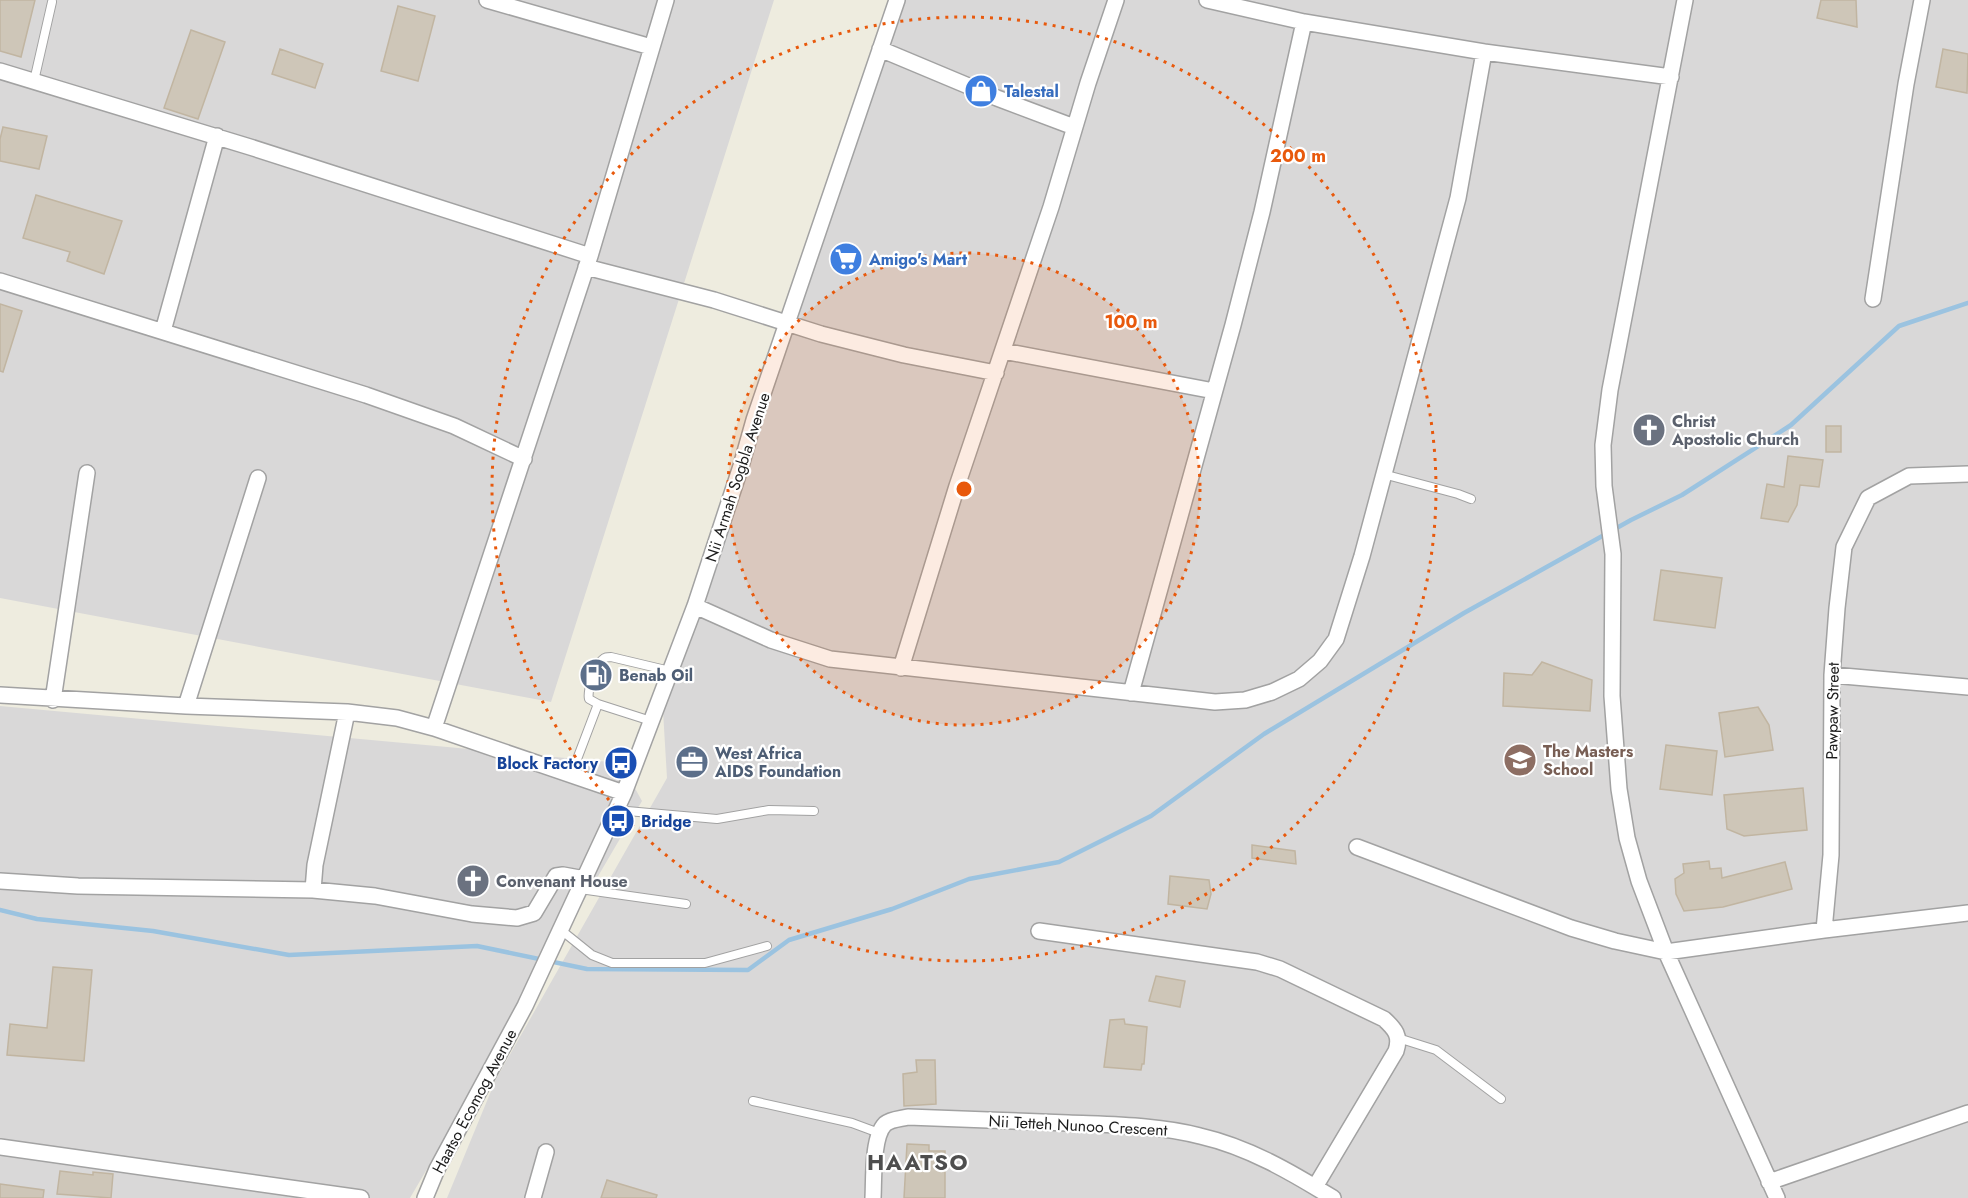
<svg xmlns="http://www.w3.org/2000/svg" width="1968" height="1198" viewBox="0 0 1968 1198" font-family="Jost,sans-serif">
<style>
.residential{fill:#d9d8d8}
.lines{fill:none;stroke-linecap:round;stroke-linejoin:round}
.stream{stroke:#9bc3e0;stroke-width:4.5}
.building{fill:#cec6b8;stroke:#c1b5a1;stroke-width:1.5}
.lane-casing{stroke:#a2a2a2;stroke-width:10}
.street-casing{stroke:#a2a2a2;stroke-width:18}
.lane{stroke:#fff;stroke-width:8}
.street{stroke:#fff;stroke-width:15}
.ring{fill:none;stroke:#e8590c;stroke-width:3;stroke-dasharray:3 6}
.labels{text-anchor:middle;stroke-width:4.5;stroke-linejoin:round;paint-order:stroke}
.shop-label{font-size:16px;font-weight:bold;fill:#366cbe;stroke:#fff;text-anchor:start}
.worship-label{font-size:16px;font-weight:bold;fill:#5b616d;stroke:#fff;text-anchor:start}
.street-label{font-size:16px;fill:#1b1b1b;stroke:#fff}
.service-label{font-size:16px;font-weight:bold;fill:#4e5e75;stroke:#fff;text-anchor:start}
.education-label{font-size:16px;font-weight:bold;fill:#785e54;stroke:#fff;text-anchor:start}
.transit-label{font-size:16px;font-weight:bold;fill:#164399;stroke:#fff;text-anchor:end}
.district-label{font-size:22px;font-weight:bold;letter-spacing:1.5px;fill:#4e4e4e;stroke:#fff}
.centre{fill:#e8590c;stroke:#fff;stroke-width:3}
.ring-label{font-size:18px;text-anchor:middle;font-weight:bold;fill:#e8590c;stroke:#fff;stroke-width:4.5;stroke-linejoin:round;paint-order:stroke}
</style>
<rect width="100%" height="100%" fill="#eeecdf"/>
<!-- residential -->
<path class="residential" d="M0 0H774L551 702 0 598Z
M895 0H1968V1198H447L496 1079 667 778 662 694Z
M0 706 621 763 642 801 410 1198H0Z"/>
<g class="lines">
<!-- stream -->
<path class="stream" d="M0 910 37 919 153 931 289 955 477 946 587 969 748 970 789 940 892 909 969 879 1059 862 1151 816 1264 734 1464 613 1631 520 1682 495 1791 425 1899 326 1968 303"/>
</g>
<!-- building -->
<path class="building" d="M0 0H35L21 57 0 51Z
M1821 0H1856L1857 27 1817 18Z
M398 6 435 16 418 81 381 71Z
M191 30 225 42 198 119 164 108Z
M280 49 323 64 315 88 272 74Z
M1943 49 1968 54 1967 93 1936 87Z
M3 127 47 136 39 169 0 161V139Z
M36 195 122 221 104 274 67 261 70 252 23 238Z
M0 304 22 311 3 372 0 371Z
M1826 426H1841V452H1826Z
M1788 456 1823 460 1819 487 1800 485 1797 505 1788 522 1761 518 1767 484 1784 487Z
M1661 570 1722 578 1715 628 1654 620Z
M1542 662 1592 680 1590 711 1503 706 1504 673 1532 675Z
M1758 707 1769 725 1773 750 1725 757 1719 713Z
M1666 745 1717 751 1712 795 1660 789Z
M1803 788 1807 830 1744 836 1727 829 1724 795Z
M1252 845 1295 851 1296 864 1252 858Z
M1709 861 1710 869 1721 868 1722 878 1785 862 1792 889 1723 907 1684 911 1676 894 1675 879 1684 873 1683 864Z
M1170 876 1209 880 1211 894 1207 909 1168 904Z
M53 967 92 970 84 1061 7 1055 10 1024 47 1028Z
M1156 976 1185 981 1180 1007 1149 1001Z
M1124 1019 1125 1024 1147 1027 1144 1064H1142L1141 1070 1104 1067 1110 1020Z
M916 1060H935L936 1104 904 1106 903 1074 917 1072Z
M907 1144 929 1145V1151H945V1198H904Z
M60 1171 93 1175V1172L113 1174 111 1198 57 1194Z
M607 1180 657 1195 656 1198H601Z
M0 1184 44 1190 43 1198H0Z"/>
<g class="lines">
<!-- lane casing -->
<g class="lane-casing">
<path id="lane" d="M34 81 52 2
M1383 474 1458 494 1471 499
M651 721 598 704 589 699C587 692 595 665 602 660 605 657 607 657 611 657L670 671
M571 775 598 704
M616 810 717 819 769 810 814 811
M580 889 686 904
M561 930 592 955 612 963H705L767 946
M1398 1038 1436 1050 1501 1099
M753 1101 852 1123 879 1133"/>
</g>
<!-- street casing -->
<g class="street-casing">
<path id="street" d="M487 0 651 47
M1207 0 1304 22 1484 52 1671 77
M1685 0 1610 390 1603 445 1604 486 1613 554 1612 696 1619 789 1627 838 1639 881 1666 952 1777 1198
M880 49 997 98 1074 127
M0 71 250 147 590 256
M586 267 714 300 821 334 904 355 996 373
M0 281 366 395 454 426 524 459
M1873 299 1906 84 1922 0
M163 331 217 136
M1003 351 1214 391
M695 606 771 640 830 659 1215 702 1245 700 1272 692 1299 679 1320 661 1336 639 1362 556 1458 198 1484 52
M901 668 957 486 1051 207 1088 83 1116 0
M1832 675 1968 687
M1131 693 1233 325 1262 212 1304 22
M0 695 186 706 347 712 397 718 434 728 624 793
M53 700 87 473
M186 706 258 478
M434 728 590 256 666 0
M1357 847 1571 928 1615 941 1666 952 1824 930 1968 913
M0 881 78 886 313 890 315 865 347 712
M313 890 375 896 472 914 517 918 534 913 556 876 563 875 585 879
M1824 930 1831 855 1832 675 1837 608 1844 547 1868 498 1909 476 1968 474
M1039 931 1257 962 1280 969 1384 1019C1395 1029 1401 1036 1396 1051L1315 1187
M0 1147 361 1198
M1769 1182 1968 1113
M425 1198 437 1169 525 1006 624 793 695 606 741 466 754 420 897 0
M533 1198 546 1152
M873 1198C874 1180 872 1137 885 1124 891 1119 900 1119 908 1117 961 1119 1015 1121 1068 1123 1112 1125 1158 1125 1200 1136 1248 1147 1291 1172 1333 1198"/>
</g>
<!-- lane -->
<use href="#lane" class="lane"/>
<!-- street -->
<use href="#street" class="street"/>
</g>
<!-- distance rings -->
<circle cx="964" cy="489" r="236" fill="#e8590c" fill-opacity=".12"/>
<g class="ring">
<circle cx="964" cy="489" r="236"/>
<circle cx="964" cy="489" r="472"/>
</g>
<!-- icons -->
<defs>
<g id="shop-disc" transform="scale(1.725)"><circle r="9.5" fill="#3f7fe0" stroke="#fff"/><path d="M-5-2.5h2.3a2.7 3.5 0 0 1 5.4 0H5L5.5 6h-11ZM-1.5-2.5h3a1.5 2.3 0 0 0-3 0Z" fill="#fff"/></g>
<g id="supermarket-disc" transform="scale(1.725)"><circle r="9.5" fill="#3f7fe0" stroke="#fff"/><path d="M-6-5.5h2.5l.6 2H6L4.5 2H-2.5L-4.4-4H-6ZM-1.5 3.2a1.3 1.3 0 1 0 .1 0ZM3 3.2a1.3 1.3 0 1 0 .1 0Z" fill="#fff"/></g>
<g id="church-disc" transform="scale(1.725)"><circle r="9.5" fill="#6b7280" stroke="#fff"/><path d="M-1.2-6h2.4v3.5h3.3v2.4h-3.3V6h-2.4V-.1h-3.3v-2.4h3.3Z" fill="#fff"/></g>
<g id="fuel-disc" transform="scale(1.725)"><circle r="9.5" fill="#5c6f8a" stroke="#fff"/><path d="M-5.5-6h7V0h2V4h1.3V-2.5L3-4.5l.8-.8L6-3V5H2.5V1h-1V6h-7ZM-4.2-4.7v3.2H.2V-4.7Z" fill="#fff"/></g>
<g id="school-disc" transform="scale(1.725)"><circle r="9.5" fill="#8d6e63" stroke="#fff"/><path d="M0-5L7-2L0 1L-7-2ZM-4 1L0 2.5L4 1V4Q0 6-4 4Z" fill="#fff"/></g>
<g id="office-disc" transform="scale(1.725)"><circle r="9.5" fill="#5c6f8a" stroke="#fff"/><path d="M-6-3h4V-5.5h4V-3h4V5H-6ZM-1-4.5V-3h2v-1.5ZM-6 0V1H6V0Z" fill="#fff"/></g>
<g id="bus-disc" transform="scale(1.725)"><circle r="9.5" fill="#1a4fb4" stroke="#fff"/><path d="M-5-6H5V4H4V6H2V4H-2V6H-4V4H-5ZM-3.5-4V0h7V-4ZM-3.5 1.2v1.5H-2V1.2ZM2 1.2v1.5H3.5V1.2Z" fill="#fff"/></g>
</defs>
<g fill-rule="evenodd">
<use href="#shop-disc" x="981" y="91"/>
<use href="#supermarket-disc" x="846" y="259"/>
<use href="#church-disc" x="1649" y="430"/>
<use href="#fuel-disc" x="596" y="675"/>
<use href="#school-disc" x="1520" y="760"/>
<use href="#office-disc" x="692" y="762"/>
<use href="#bus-disc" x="621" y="763"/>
<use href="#bus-disc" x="618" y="821"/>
<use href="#church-disc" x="473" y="881"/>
</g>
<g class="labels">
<!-- shop labels -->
<g class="shop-label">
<text x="1004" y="97">Talestal</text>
<text x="869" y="265">Amigo's Mart</text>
</g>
<!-- worship labels -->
<g class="worship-label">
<text x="1672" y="427">Christ<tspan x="1672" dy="18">Apostolic Church</tspan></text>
<text x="496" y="887">Convenant House</text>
</g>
<!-- street labels -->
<g class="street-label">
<text transform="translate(737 477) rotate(-72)" y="6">Nii Armah Sogbla Avenue</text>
<text transform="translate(1832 711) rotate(-89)" y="6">Pawpaw Street</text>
<text transform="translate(474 1101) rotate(-62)" y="6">Haatso Ecomog Avenue</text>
<text transform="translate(1078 1125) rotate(3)" y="6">Nii Tetteh Nunoo Crescent</text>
</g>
<!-- service labels -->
<g class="service-label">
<text x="619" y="681">Benab Oil</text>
<text x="715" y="759">West Africa<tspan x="715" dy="18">AIDS Foundation</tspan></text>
</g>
<!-- education labels -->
<g class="education-label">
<text x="1543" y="757">The Masters<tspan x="1543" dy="18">School</tspan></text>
</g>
<!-- transit labels -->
<g class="transit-label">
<text x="598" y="769">Block Factory</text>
<text x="641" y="827" text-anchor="start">Bridge</text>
</g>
<!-- district labels -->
<g class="district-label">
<text x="918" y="1170">HAATSO</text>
</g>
</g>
<circle cx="964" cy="489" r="9" class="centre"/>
<g class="ring-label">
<text x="1298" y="162">200 m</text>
<text x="1131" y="328">100 m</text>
</g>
</svg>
